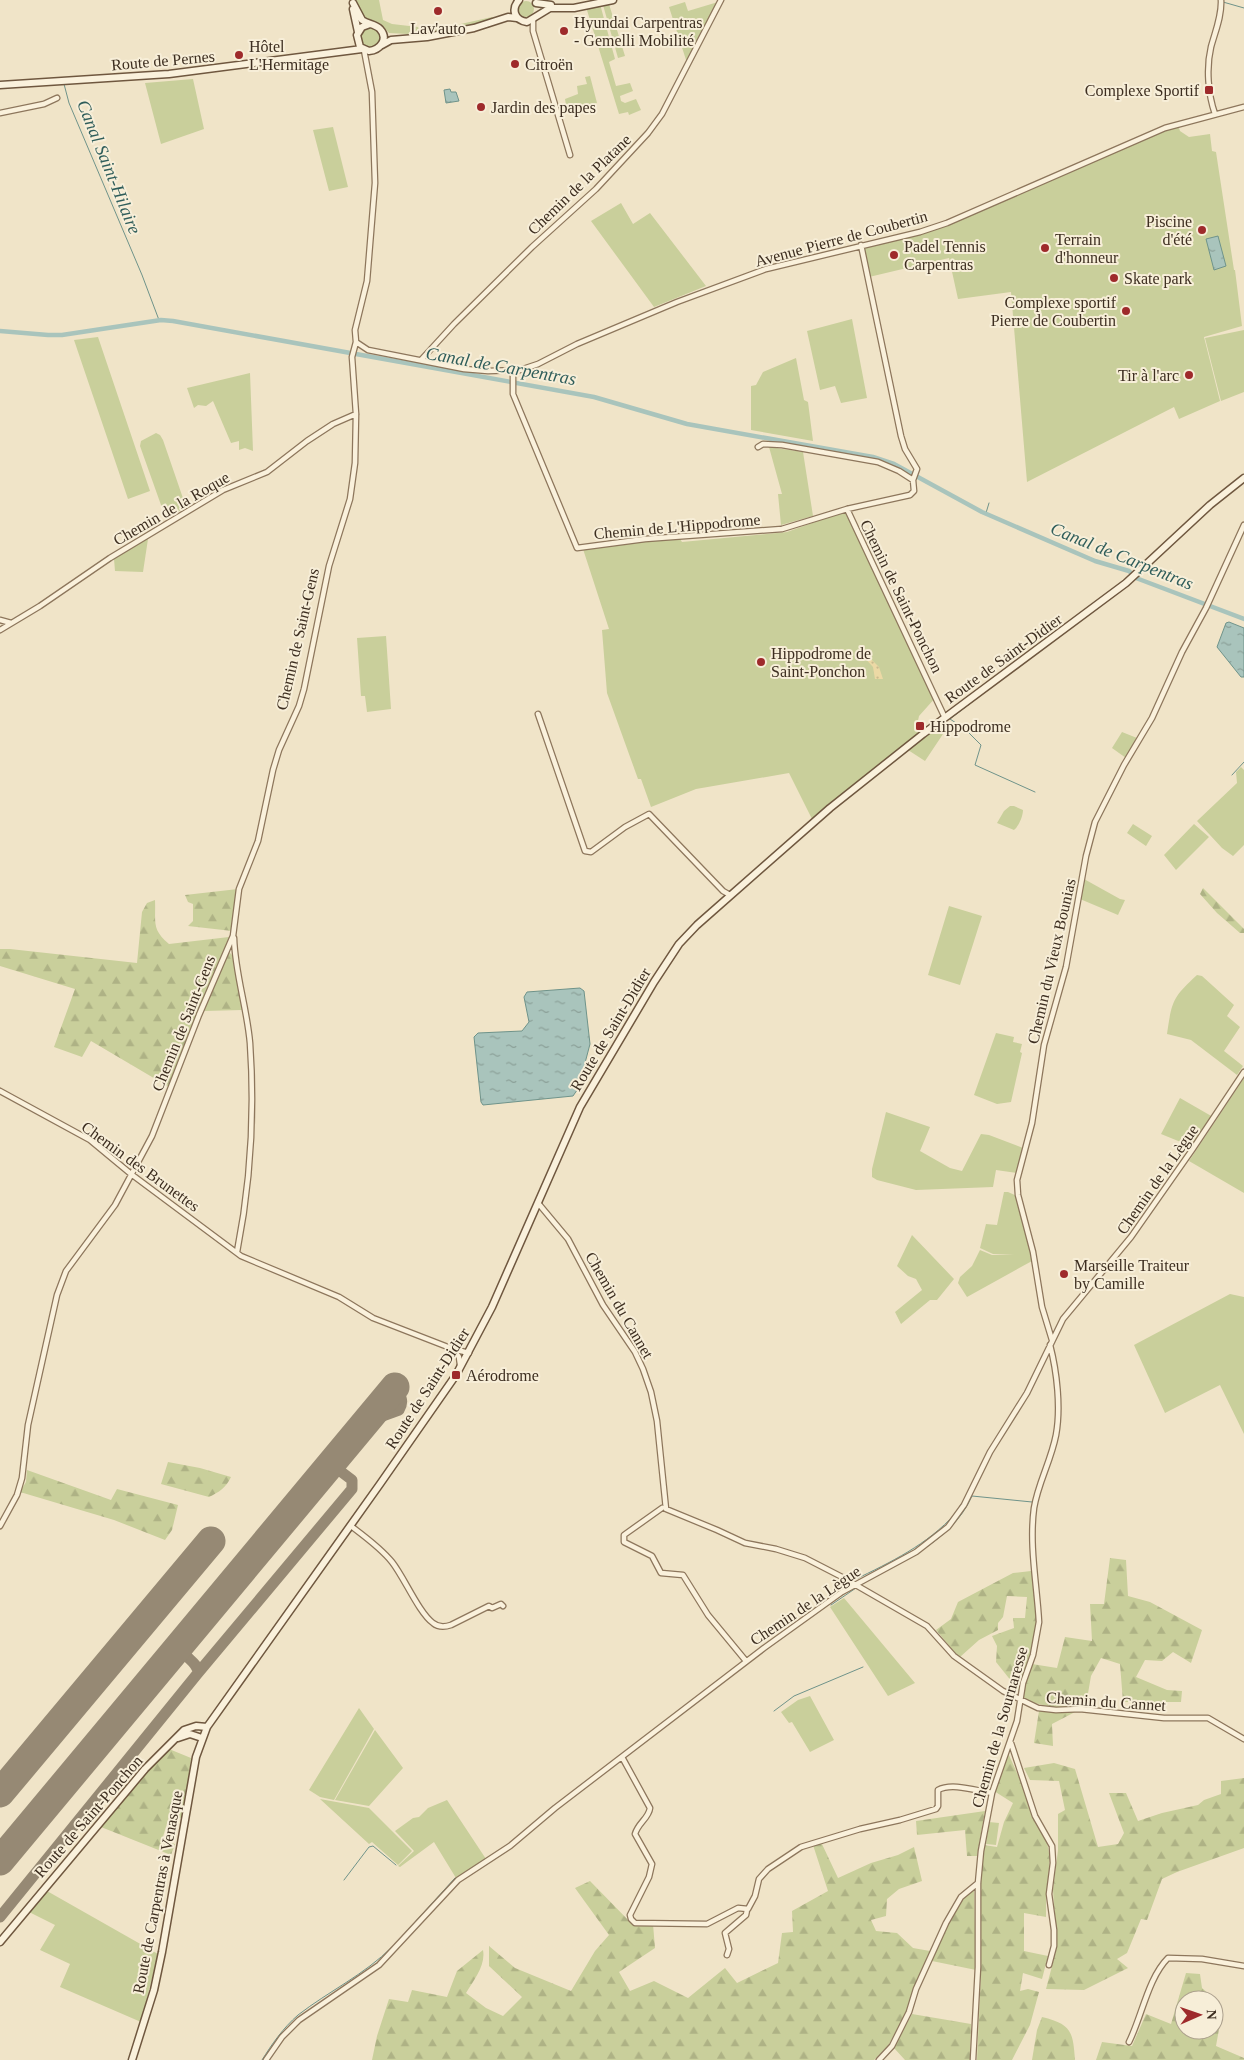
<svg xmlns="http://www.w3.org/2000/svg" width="1244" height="2060" viewBox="0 0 1244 2060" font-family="'Times New Roman',serif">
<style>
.grass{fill:#c9cf9b}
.forest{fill:url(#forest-firs)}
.sand{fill:url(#sand-dots)}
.water{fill:url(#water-ripples);stroke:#6f938a}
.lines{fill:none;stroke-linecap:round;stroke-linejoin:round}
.stream{stroke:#6f938a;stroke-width:1}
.canal{stroke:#a9c4bc;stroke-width:4.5}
.taxiway{stroke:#968974;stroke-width:11}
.runway{stroke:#968974;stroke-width:29}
.street-casing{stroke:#8d765c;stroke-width:7}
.secondary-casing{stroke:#6f573f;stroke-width:9}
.street{stroke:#faf1dc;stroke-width:4.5}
.secondary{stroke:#faf1dc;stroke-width:6}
.poi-dot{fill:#9e2a2b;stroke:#f7eed8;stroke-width:2}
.labels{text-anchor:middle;stroke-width:4;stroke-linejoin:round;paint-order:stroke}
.poi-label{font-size:16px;fill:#3d2e20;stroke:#f7eed8;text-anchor:start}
.street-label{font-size:16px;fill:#3d2e20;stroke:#f7eed8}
.water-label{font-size:18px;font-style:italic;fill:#2f5d5a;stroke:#f7eed8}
</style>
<defs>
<pattern id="forest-firs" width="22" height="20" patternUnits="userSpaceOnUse" patternTransform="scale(1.25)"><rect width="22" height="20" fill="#c9cf9b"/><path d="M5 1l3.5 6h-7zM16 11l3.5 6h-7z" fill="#aeb285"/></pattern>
<pattern id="sand-dots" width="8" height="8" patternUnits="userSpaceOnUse" patternTransform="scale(1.25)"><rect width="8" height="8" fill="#ecd9a5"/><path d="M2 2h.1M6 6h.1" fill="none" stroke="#cbbb8e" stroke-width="1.8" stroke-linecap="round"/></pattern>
<pattern id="water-ripples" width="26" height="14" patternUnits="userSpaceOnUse" patternTransform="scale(1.25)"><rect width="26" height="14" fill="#a9c4bc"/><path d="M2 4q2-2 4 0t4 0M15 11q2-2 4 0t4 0" fill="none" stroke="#8ba098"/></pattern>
</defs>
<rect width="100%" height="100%" fill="#f0e4c8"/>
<!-- grass -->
<path class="grass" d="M355 0H379L383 20 392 24 418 27 419 30 408 34 389 33 380 23 365 19Z
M518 9a8 8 0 1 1 16 0a8 8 0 1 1-16 0Z
M685 2 688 11 718 2C708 21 693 44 687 63L669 7Z
M600 4 615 59 609 62 616 86 630 83 633 91 620 96 621 101 625 103 636 99 641 110 629 115 628 112 619 114 586 7Z
M609 4 625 56 618 58 603 5Z
M492 17 493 18C478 24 430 36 416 34Z
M360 38a10 10 0 1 1 20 0a10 10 0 1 1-20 0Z
M590 76 597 103 567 111 565 99 578 94 577 86 587 84 585 77Z
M193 79 204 129 161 144 145 83Z
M1178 125 1180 131 1189 137 1210 134 1212 151 1216 152 1234 270H1235L1242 326 1204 337 1220 401 1179 419 1174 407 1027 482 1011 292 958 299 949 258 869 277 863 247 950 224Z
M333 127 348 187 329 191 313 130Z
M621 203 633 224 650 213 706 286 654 307 591 221Z
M852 319 867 398 841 403 835 386 820 390 807 331Z
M1244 330V392L1221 401 1205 338Z
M98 337 150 491 128 499 74 340Z
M796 358 804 400 808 402 813 441 751 430V386L756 385 763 372Z
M250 373 253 451 245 448 239 450V441L231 443 213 401 206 406 198 405 194 408 187 388Z
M156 433 160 435 163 440 186 507 166 519 140 446 141 441Z
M769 447 803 452 813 516 781 525 778 494H782Z
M840 513 846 514 851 524 936 697 919 716 916 730 919 734 812 819 789 773 696 789 651 807 641 779H638L607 693 602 630 609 629 583 549 621 543 680 539 682 542 787 532Z
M148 539 143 572 115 571 114 559 117 556Z
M386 636 391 709 367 712 365 696H361L357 638Z
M937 728 943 734 925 761 908 750Z
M1122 732 1137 738 1126 758 1112 748Z
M1241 767 1244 770V845L1233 856 1222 848 1197 821 1237 783 1236 772Z
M1010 806H1014L1023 810C1023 816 1019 826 1014 830L997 823 1004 811Z
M1133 824 1152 836 1146 846 1127 833Z
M1194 824 1209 837 1176 870 1164 855Z
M1084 879 1120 899 1125 900 1118 915 1080 899Z
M949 906 982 916 960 985 928 975Z
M1197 975 1202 976 1234 1005 1227 1016 1240 1027 1224 1051 1243 1066 1237 1075 1191 1040 1167 1034C1172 1001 1172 998 1197 975Z
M996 1033 1014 1037 1013 1042 1022 1044 1020 1052 1022 1053 1011 1102 997 1104 974 1095Z
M1244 1078V1193L1189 1161Z
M1180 1098 1213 1117 1193 1147 1161 1134Z
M886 1112 930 1127 920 1151 950 1168 962 1171 981 1134 989 1135 1023 1148 1017 1173 996 1170 993 1187 916 1190 877 1180 872 1177V1169Z
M1004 1192H1008L1017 1196 1032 1261 967 1297 958 1283 960 1277 972 1266 980 1250 992 1255H1014L993 1254 980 1248 986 1224 997 1225Z
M912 1235 954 1279 937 1300H930L901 1324 895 1312 922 1290 916 1279 908 1276 897 1266Z
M1230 1294 1244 1297V1434L1220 1385 1165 1413 1134 1345Z
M844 1598 915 1683 888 1696 830 1607Z
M810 1696 834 1740 810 1752 792 1722 789 1723 781 1712 798 1700Z
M359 1708 374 1729 334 1800 320 1797 309 1790Z
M375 1730 403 1768 369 1806 335 1800Z
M320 1799 369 1808 412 1851 398 1865 372 1842 369 1844Z
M447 1800 486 1859 456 1878 434 1842 400 1867 398 1866 414 1851 395 1831 413 1818 419 1817 428 1808Z
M989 1822 999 1823 996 1845 986 1844Z
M47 1891 158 1954 141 2022 60 1987 70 1964 40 1950 55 1925 29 1912Z"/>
<!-- forest -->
<path class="forest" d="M1203 888 1244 929V933H1240L1217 913 1200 894Z
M238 889 232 931 188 926 193 921V904L188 902 185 895Z
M155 900C156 922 151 929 169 944L229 937 169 1087 91 1041 82 1057 54 1047 75 989 0 966V949H10L137 963 142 912 147 903Z
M229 952 233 956 242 1010 204 1011Z
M168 1462 200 1468 231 1477C226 1488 219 1492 209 1497L161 1484Z
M27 1470 111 1500 117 1489 178 1505 172 1530 165 1540 114 1520 20 1492 26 1482Z
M1110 1558 1126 1560 1128 1596 1150 1602 1202 1630 1191 1663 1173 1652 1162 1661 1145 1660 1136 1677 1167 1690 1182 1691 1181 1702H1123L1120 1664 1101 1658 1091 1676 1086 1705 1056 1708 1026 1701 1022 1694 1027 1673 1032 1664 1057 1668 1065 1637 1092 1641 1090 1604H1104Z
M1031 1571C1035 1580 1035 1588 1036 1598 1039 1635 1031 1657 1020 1692L996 1662 997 1646 992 1636 1014 1628 1013 1618H1025L1027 1597 1007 1596 1003 1617 998 1623V1630L979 1640 960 1657 956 1654 936 1630 951 1619 958 1602 1013 1573Z
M1039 1711 1075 1712 1052 1724 1053 1746 1034 1743Z
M169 1749 191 1758 184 1818 169 1817 162 1840 175 1844 171 1855 101 1827 131 1790Z
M1008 1753 1022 1784 1032 1817 1047 1842 1050 1859 1046 1900V1917L1024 1913V1951L1048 1956 1042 1979 1023 1973 1020 1991 1028 1989 1039 1992 1030 2025 1012 2060H977L981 1972V1879L984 1845 997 1847 1004 1822 1013 1803 994 1791Z
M1054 1763 1075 1769 1098 1847 1118 1844 1124 1833 1109 1793H1126L1138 1821 1162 1813 1198 1805 1204 1800 1221 1794V1781L1244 1778V1848L1177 1872 1162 1879 1147 1920 1141 1919 1127 1953 1117 1959 1128 1968 1084 1990 1046 1989 1057 1947 1053 1890 1058 1850V1814L1065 1810 1059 1781 1030 1780 1024 1768Z
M985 1811 977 1856H967L965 1830 917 1835 916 1821Z
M821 1842 838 1878 871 1863 898 1855 914 1847 922 1881 899 1889 887 1899 886 1916 871 1920 876 1931 897 1933 913 1948 930 1951 907 2011 888 2046 874 2060H372L377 2036 389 1999 408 2002 412 1990 447 1997 457 1971 483 1950C486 1965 474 1980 466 1993L486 2008 503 2016 522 1997 489 1966V1946L515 1968 571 1991 595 1951 609 1935 575 1888 590 1881 632 1924H653L655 1948 619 1972 630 1991 654 1981 688 1998 725 1968 737 1983 778 1963 782 1933 793 1932 792 1911 828 1891 813 1845Z
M974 1888 976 1970 932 1961C938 1941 957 1900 974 1888Z
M1186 1973 1200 1974 1202 1988 1210 1995V2000H1184V2030H1214V2015L1221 2018 1216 2046 1244 2058V2060H1096L1102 2042 1132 2046 1146 2014 1171 2024Z
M912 2014 971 2024 970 2060H905L894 2048Z
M1042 2017C1071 2024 1073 2031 1075 2060H1032L1037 2030Z"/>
<!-- sand -->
<path class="sand" d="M865 653 879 667 883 679H875L873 667 863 656Z"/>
<!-- water -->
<path class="water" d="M450 89 451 92H456L459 101 446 103 444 90Z
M1218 236 1226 266 1214 270 1206 239Z
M1229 622 1244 628V677H1241L1217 647 1226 623Z
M580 988 584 991 590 1044 585 1063 588 1066 586 1077 573 1096 483 1105 481 1102 474 1037 478 1033 522 1031 529 1022 524 997 527 992Z"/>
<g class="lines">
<!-- stream -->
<path class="stream" d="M1223 2 1244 8
M64 84 69 103 142 275 159 320
M986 513 989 503
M998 682 950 719 965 729 981 745 975 765 1035 792
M1232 775 1244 762
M960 1506 965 1499
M919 1552C941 1538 961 1521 972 1496L1032 1502
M854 1580C891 1562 927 1545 955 1514
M862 1584 916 1554
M831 1605 856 1588
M774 1711 794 1696 863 1667
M344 1880 369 1847 373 1846 396 1865
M405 1933 455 1878
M262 2060C272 2044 283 2028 298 2015 329 1991 364 1975 392 1947"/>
<!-- canal -->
<path class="canal" d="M0 331 48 335H62L161 320 173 321 594 397 687 424 873 457 894 464 982 512 1095 561 1129 571 1136 578 1244 619"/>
<!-- taxiway -->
<path class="taxiway" d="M366 1422 399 1410C404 1402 402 1393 392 1391
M183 1642C177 1657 198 1659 198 1673
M170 1657 176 1653 185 1655
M0 1917 198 1673 352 1489V1480L331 1464"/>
<!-- runway -->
<path class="runway" d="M0 1793 211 1541
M0 1861 395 1387"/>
<!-- street casing -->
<g class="street-casing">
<path id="street" d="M533 19V31L570 155
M0 113 44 104 57 98
M1215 114C1208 94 1206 68 1211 47 1215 32 1222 16 1221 0
M356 342 368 350 464 369 488 371 520 370 538 364 577 344 677 302 766 269 920 232 947 223 1165 128 1244 107
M421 360 454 324 532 247 596 189 648 133 662 114 721 0
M513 370V394L577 548 645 539 782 529 847 509 910 495 914 491 913 480 917 469 905 449 901 436 861 245
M758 447 763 444 782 445 878 462 899 471 913 480
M847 509 945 718
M0 620 11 623
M0 630 40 606 110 558 223 490 267 472 307 441 333 424 356 414
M538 714 585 851 591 852 625 827 649 814 723 891 730 895
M234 938C235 973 247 1008 250 1043 255 1115 251 1181 237 1252
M0 1091 90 1140 131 1174 241 1256 339 1297 373 1318 453 1349 469 1353
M538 1203 568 1239 603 1305 635 1352 643 1369 651 1392 657 1421 666 1509 717 1530 745 1543 776 1549 805 1558 842 1577 927 1626 954 1656 1003 1691 1038 1708 1056 1710 1080 1709 1164 1718H1208L1244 1739
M1052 1340 1042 1307 1033 1252 1018 1195 1017 1180 1032 1123 1044 1045 1066 967 1086 856 1095 822 1124 765 1152 718 1182 652 1206 608 1244 525
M454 1350 459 1357 460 1365
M662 1508 624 1535V1542L652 1556 661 1573 683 1575 708 1615 746 1661
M0 1526 17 1495 22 1478 28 1425 57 1295 66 1271 115 1205 152 1136 199 1015 233 936 239 889 258 841 273 770 279 750 299 706 304 689 329 566 350 499 355 463 356 414 352 357 356 342 355 330 367 281 375 183 372 92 364 50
M351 1526C364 1536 381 1548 392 1562 404 1577 419 1613 433 1623 439 1628 445 1627 451 1625L489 1606 492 1608 501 1604 503 1606
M1011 1743 1035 1816 1052 1846 1053 1863 1049 1894 1054 1930V1946L1049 1965
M622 1757 650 1808C649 1818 638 1823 635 1834L652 1864 649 1877 630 1915 631 1919 635 1923 707 1924 738 1908 748 1909 755 1896 759 1879 768 1869 801 1847 860 1829 900 1820 936 1809 938 1806V1790C952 1782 977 1791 992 1793
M727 1955 729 1949 725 1933 746 1915 747 1910
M1129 2042C1142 2016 1148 1978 1168 1958L1202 1959 1244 1966
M266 2060 282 2037 299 2020 379 1965 458 1880 510 1846 555 1808 764 1648 842 1592 916 1552 948 1527 964 1505 990 1452 1027 1393 1063 1319 1131 1237 1192 1150 1244 1072
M879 2060 892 2046 909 2012 916 1989 946 1923 961 1897 978 1883
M973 2060 978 1967V1883L981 1851 992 1793 1017 1721 1023 1683 1033 1655 1039 1622C1037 1585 1029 1546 1034 1508 1038 1483 1051 1461 1056 1435 1061 1408 1057 1372 1050 1345"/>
</g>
<!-- secondary casing -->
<g class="secondary-casing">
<path id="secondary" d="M519 0C511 9 514 20 527 22L550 8H574L613 0
M353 3 362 20C367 24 375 24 380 29 389 39 380 50 369 51L360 47 357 35 362 27 370 24
M536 3 551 5
M353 9 358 32
M382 45 391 40 427 37 474 28 508 17 517 18
M0 85 169 74 362 49
M178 1738 190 1734 202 1738
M0 1942 145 1769 184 1730 196 1726 207 1727
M132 2060 154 1990 162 1952 196 1757 207 1727 380 1484 456 1375 492 1307 580 1107 654 982 679 944 697 925 830 808 923 734 1126 583 1210 505 1244 478"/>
</g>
<!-- street -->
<use href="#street" class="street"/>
<!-- secondary -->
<use href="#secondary" class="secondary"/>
</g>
<!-- markers -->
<g class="poi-dot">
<circle cx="438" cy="11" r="5"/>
<circle cx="564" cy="31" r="5"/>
<circle cx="239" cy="55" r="5"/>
<circle cx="515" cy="64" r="5"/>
<rect x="1204" y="85" width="10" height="10" rx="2.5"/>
<circle cx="481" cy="107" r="5"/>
<circle cx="1202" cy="230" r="5"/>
<circle cx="1045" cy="248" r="5"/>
<circle cx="894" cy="255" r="5"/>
<circle cx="1114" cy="278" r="5"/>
<circle cx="1126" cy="311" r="5"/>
<circle cx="1189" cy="375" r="5"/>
<circle cx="761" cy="662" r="5"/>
<rect x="915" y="721" width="10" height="10" rx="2.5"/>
<circle cx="1064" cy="1274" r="5"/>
<rect x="451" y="1370" width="10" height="10" rx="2.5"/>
</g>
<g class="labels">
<!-- poi labels -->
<g class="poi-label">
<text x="574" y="28">Hyundai Carpentras<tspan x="574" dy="18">- Gemelli Mobilité</tspan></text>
<text x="438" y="34" text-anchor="middle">Lav'auto</text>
<text x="249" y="52">Hôtel<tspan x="249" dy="18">L'Hermitage</tspan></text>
<text x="525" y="70">Citroën</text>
<text x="1199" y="96" text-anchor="end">Complexe Sportif</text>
<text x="491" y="113">Jardin des papes</text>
<text x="1192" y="227" text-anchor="end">Piscine<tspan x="1192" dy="18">d'été</tspan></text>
<text x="1055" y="245">Terrain<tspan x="1055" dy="18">d'honneur</tspan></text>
<text x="904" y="252">Padel Tennis<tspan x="904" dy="18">Carpentras</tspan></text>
<text x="1124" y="284">Skate park</text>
<text x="1116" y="308" text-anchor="end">Complexe sportif<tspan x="1116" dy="18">Pierre de Coubertin</tspan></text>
<text x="1179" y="381" text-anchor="end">Tir à l'arc</text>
<text x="771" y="659">Hippodrome de<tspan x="771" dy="18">Saint-Ponchon</tspan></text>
<text x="930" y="732">Hippodrome</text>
<text x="1074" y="1271">Marseille Traiteur<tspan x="1074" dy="18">by Camille</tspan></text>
<text x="466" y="1381">Aérodrome</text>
</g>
<!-- street labels -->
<g class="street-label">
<text transform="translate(163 60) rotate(-5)" y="6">Route de Pernes</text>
<text transform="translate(579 184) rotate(-44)" y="6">Chemin de la Platane</text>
<text transform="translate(841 238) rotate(-15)" y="6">Avenue Pierre de Coubertin</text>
<text transform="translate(171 508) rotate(-30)" y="6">Chemin de la Roque</text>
<text transform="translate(677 526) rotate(-5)" y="6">Chemin de L'Hippodrome</text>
<text transform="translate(902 596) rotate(64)" y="6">Chemin de Saint-Ponchon</text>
<text transform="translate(297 639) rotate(-77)" y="6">Chemin de Saint-Gens</text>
<text transform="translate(1003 658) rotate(-36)" y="6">Route de Saint-Didier</text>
<text transform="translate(1051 961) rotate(-77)" y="6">Chemin du Vieux Bounias</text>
<text transform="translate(183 1023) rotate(-68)" y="6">Chemin de Saint-Gens</text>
<text transform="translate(610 1029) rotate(-59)" y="6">Route de Saint-Didier</text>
<text transform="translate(141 1166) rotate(36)" y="6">Chemin des Brunettes</text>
<text transform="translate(1157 1179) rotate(-55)" y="6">Chemin de la Lègue</text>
<text transform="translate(620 1305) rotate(60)" y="6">Chemin du Cannet</text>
<text transform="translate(427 1388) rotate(-57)" y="6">Route de Saint-Didier</text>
<text transform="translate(805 1605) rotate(-34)" y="6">Chemin de la Lègue</text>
<text transform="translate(1106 1701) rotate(4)" y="6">Chemin du Cannet</text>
<text transform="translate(999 1727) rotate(-74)" y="6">Chemin de la Sournaresse</text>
<text transform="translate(88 1816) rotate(-49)" y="6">Route de Saint-Ponchon</text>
<text transform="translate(157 1892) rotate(-79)" y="6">Route de Carpentras à Venasque</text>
</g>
<!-- water labels -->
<g class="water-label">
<text transform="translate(109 167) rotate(68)" y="6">Canal Saint-Hilaire</text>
<text transform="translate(501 366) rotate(10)" y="6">Canal de Carpentras</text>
<text transform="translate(1122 556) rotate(22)" y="6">Canal de Carpentras</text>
</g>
</g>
<!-- north arrow -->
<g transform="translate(1199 2015) rotate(88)"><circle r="24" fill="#f7eed8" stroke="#ada18e"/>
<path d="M0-4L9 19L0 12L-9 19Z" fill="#9e2a2b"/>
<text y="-8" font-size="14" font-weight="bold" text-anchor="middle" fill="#3d2e20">N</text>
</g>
</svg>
